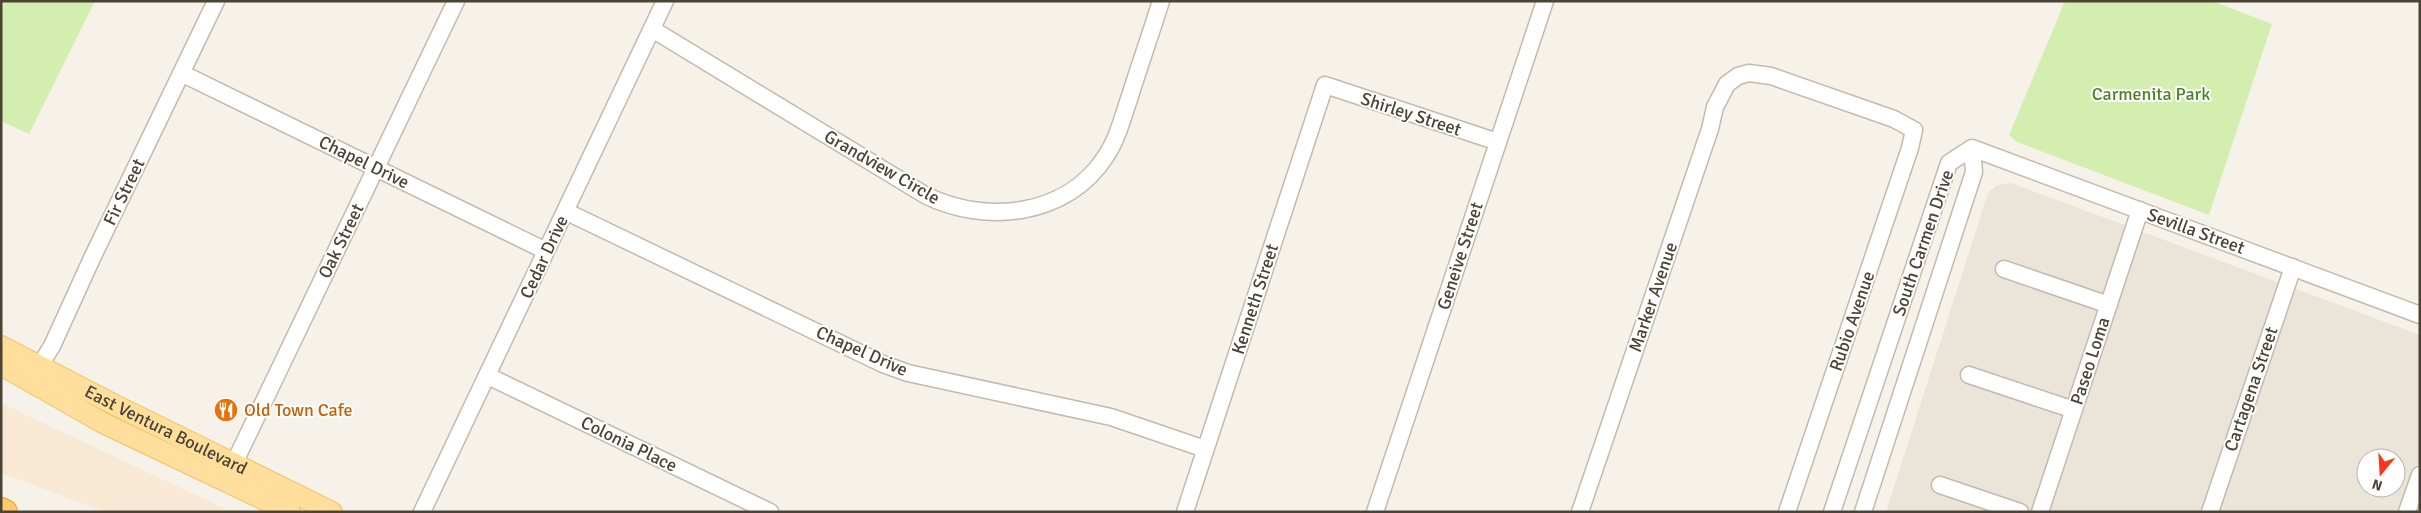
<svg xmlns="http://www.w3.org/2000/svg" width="2421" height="513" viewBox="0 0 2421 513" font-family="Signika,sans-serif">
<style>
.residential{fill:#ebe4d8;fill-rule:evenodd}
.commercial{fill:#f9e9d4}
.green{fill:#d4eeb0}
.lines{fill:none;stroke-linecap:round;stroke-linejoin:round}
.minor-casing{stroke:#c3baab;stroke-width:19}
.major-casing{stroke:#efc05f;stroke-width:22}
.highway-casing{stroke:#eca12e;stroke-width:26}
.minor{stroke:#fff;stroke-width:16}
.major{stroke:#ffdf9b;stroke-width:20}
.highway{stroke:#ffca6d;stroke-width:24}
.labels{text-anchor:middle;stroke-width:4;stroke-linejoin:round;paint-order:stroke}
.park-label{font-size:18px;fill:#4b8423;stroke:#fff}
.street-label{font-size:18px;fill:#4c4337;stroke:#fff}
.food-label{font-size:18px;fill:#c56008;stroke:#fff;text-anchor:start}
</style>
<rect width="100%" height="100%" fill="#f6f2ea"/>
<!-- residential -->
<path class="residential" d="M2011 183 2420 335V512H1886L1988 193 1997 185ZM2366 458H2396V488H2366Z"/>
<!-- commercial -->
<path class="commercial" d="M1 403 183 489 232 512H105L1 473Z"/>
<!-- green -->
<path class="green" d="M1 1H95L29 134 1 121Z
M2065 1H2212L2272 24 2209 215 2017 142 2009 135Z"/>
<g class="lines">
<!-- minor casing -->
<g class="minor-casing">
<path id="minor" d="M652 29 925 195C985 225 1067 217 1106 156 1118 138 1123 116 1130 96 1140 64 1151 33 1161 1
M181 73 546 251
M1972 148 2420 315
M565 211 883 364 908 373 1111 417 1205 449
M2004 269 2109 305
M34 375 52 346 93 256 216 1
M1969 375 2074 410
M488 376 770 512
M229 474 456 1
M1940 485 2020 512
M422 512 665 1
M1185 512 1325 85 1498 142
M1375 512 1545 1
M1580 512 1710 129 1715 107 1727 84 1738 76 1749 73 1771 76 1894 119 1914 130 1910 148 1787 512
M1832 512 1949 163 1972 148
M1863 512 1974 172 1972 148
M2040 512 2140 210
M2210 512 2293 267
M2407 512 2420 475"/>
</g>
<!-- major casing -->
<g class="major-casing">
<g id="major">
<path id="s1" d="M1 346 113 404 332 512"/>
<path d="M1 365 103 423 290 512"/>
</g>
</g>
<!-- highway casing -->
<g class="highway-casing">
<path id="highway" d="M1 510 5 512"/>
</g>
<!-- minor -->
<use href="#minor" class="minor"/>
<!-- major -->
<use href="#major" class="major"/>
<!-- highway -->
<use href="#highway" class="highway"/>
</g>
<!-- icons -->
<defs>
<g id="restaurant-disc" transform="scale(1.25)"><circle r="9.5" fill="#e8710a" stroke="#fff"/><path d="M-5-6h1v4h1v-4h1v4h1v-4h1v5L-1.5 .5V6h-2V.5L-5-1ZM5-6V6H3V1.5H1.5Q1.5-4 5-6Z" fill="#fff"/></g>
</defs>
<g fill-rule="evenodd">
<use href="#restaurant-disc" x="226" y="410"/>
</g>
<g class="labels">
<!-- park labels -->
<g class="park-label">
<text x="2151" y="100">Carmenita Park</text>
</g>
<!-- street labels -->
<g class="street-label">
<text transform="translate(1411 114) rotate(18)" y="6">Shirley Street</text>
<text transform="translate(364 162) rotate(26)" y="6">Chapel Drive</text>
<text transform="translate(882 167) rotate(30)" y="6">Grandview Circle</text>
<text transform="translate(124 192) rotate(-64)" y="6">Fir Street</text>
<text transform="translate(2196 231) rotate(20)" y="6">Sevilla Street</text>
<text transform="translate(341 241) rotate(-64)" y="6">Oak Street</text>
<text transform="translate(1923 243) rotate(-71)" y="6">South Carmen Drive</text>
<text transform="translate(1460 256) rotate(-72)" y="6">Geneive Street</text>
<text transform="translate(544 257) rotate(-65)" y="6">Cedar Drive</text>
<text transform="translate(1653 297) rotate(-71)" y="6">Marker Avenue</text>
<text transform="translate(1255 299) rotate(-72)" y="6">Kenneth Street</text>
<text transform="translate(1852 321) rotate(-71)" y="6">Rubio Avenue</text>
<text transform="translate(862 351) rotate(24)" y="6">Chapel Drive</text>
<text transform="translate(2090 361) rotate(-72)" y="6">Paseo Loma</text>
<text transform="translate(2251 389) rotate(-71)" y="6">Cartagena Street</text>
<text dy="6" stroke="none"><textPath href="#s1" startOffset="185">East Ventura Boulevard</textPath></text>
<text transform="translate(629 444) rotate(26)" y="6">Colonia Place</text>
</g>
<!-- food labels -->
<g class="food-label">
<text x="244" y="416">Old Town Cafe</text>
</g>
</g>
<!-- border -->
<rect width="2421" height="513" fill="none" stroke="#4c4337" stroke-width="5"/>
<!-- north arrow -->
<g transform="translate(2381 473) rotate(198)"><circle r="24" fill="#ffffff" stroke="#b7b4af"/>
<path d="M0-4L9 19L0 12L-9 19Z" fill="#ff3519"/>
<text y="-8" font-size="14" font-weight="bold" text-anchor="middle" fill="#4c4337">N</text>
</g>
</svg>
